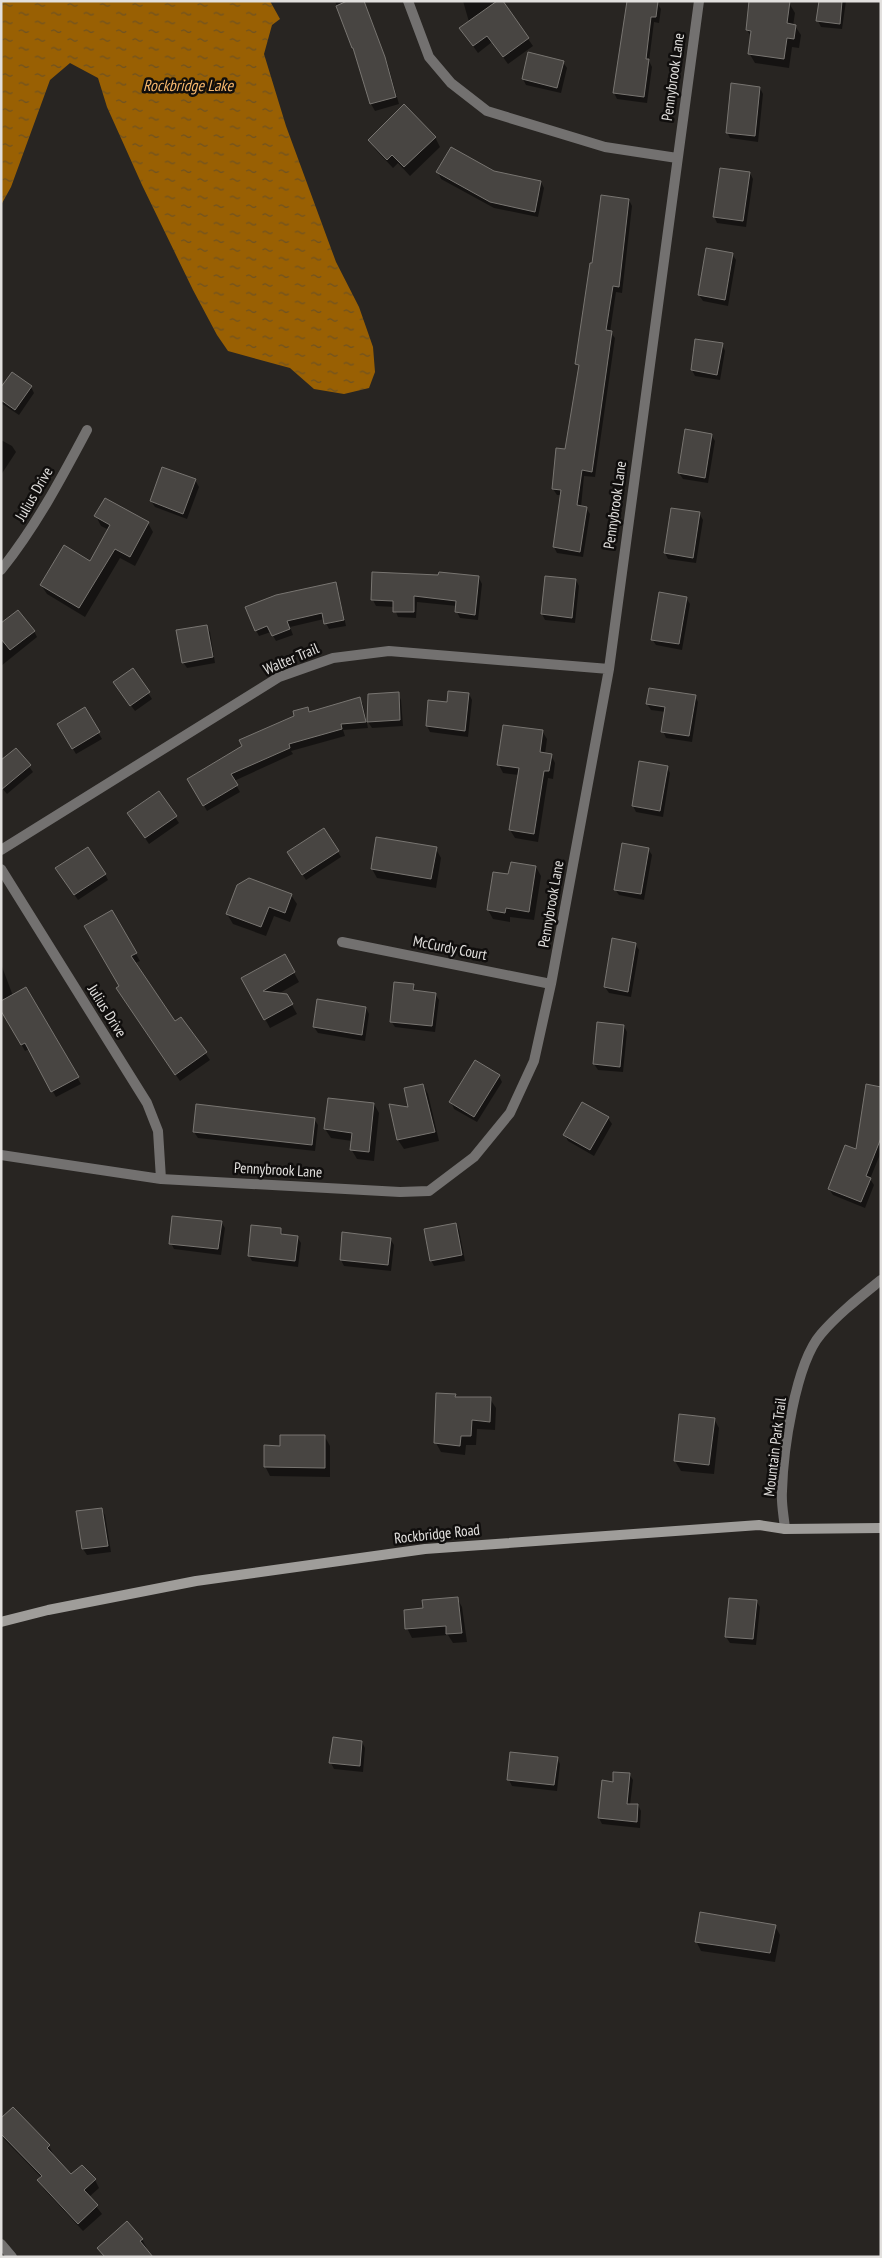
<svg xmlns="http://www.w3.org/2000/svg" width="882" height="2258" viewBox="0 0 882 2258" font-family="'PT Sans Narrow',sans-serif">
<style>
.water{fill:url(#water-ripples)}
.shadow{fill:#0007}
.building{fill:#484542;stroke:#787571}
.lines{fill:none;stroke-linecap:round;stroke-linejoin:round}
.street{stroke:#737170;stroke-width:10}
.secondary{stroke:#9f9d9a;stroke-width:10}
.labels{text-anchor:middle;stroke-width:5;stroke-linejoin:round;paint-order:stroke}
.street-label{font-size:15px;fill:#e2e0de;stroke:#100e0d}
.water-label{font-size:16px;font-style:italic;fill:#f6b76d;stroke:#100e0d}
</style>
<defs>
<pattern id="water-ripples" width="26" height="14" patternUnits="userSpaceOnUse" patternTransform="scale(1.25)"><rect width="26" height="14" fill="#996003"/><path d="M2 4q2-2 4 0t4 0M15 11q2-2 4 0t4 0" fill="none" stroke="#6e5223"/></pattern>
</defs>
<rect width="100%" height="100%" fill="#282522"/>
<!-- water -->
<path class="water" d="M1 1H270L280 19 272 25 264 54 286 126 336 262 359 307 373 347 375 372 369 388 344 394 314 389 290 368 228 351 217 335 193 290 142 185 107 107 98 78 70 63 50 80 11 187 1 205Z"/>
<!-- shadow -->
<path class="shadow" d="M335 1H364L388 65 399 104 375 111 371 104 356 54Z
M463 1H496V3L502 1 533 46 508 64 492 42 478 53 465 35 469 22Z
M820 1H846L842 29 821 27 818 21Z
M657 3 661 9 659 23 654 22 649 61 652 67 647 103 617 99 614 93Z
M789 3 795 13 793 26H795L801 35 799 48 792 47 789 68 755 63 749 53 752 38 747 30Z
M563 62 567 68 561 93 526 85 523 79Z
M760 88 763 94 758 142 730 138 727 132Z
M435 137 440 147 410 176 398 163 393 168 375 149 370 140Z
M438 172 541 182 544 188 538 217 494 208 441 179Z
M750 173 753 179 746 227 717 223 714 216Z
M629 200 632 206 622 293 616 292 610 332 615 338 595 477 584 476 581 507 586 508 590 514 583 557 557 553 554 547 562 495H557L553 489 566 451 580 369 577 364Z
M732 254 736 260 728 306 703 301 699 295Z
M722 344 725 351 720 380 695 376 692 370Z
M31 387 34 393 19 415 1 403V389Z
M711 435 715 441 708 483 683 479 679 473Z
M1 440 12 446 16 452 1 475Z
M195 480 199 487 187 519 155 507 151 501Z
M699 513 703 520 696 563 668 559 665 553Z
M96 516 148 523 153 532 135 566 120 558 85 617 47 594 41 585 91 563 109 530 101 526Z
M479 578 482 584 478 620 460 618 457 612V606L417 602 416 618 398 617 394 607 376 606 373 600Z
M576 580 579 586 575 623 545 620 542 614Z
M335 584 338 590 346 626 329 629 324 619 290 627 293 635 276 641 271 632 259 636 256 630Z
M686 598 690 604 682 650 656 645 652 639Z
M1 625 34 631 37 637 1 666Z
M206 626 210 632 215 663 187 668 183 662Z
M133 670 152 699 135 711 118 688Z
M398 694 401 700 403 726 372 728 368 722Z
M469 694 472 700 468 737 430 732 427 726 430 701 448 703Z
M695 696 698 702 692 742 666 738 663 731 666 712 651 710 647 704Z
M360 699 363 704 368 728 343 730 345 736 291 751 293 754 234 781 240 792 207 811 189 779 244 747 309 713Z
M84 709 102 739 76 754 58 724Z
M542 731 547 739 545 754 551 755 555 763 553 779 548 778 538 842 515 838 510 830 519 775 503 773 499 765Z
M16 749 33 772 7 794 1 787Z
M667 767 670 773 663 817 636 812 633 806Z
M159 793 179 823 149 844 132 819Z
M436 849 441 858 436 888 377 878 372 869Z
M648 849 652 855 644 900 619 895 615 889Z
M338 852 341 857 306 880 292 858Z
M536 867 541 876 534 920 510 917V922L493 919 488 910 510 876Z
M105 874 108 880 78 900 61 875Z
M291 895 297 904 290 922 274 916 266 936 233 924 227 914Z
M112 912 140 961 135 963 175 1022 181 1019 210 1060 180 1081 117 989 121 986Z
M613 940 635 944 639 950 631 997 609 993 605 987Z
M285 956 299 982 278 994 287 996 297 1014 270 1028 243 978Z
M1 964 13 996 25 989 81 1084 56 1097 29 1049 25 1051 1 1008Z
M413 986 417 992 435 994 439 1000 435 1032 395 1027 391 1021Z
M366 1008 369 1014 365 1041 318 1033 314 1027Z
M624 1026 627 1032 623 1072 598 1070 594 1064Z
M499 1076 502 1082 477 1122 454 1109 451 1102Z
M423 1085 428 1094 439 1141 404 1149 398 1140 410 1108Z
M881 1088V1152L870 1179 874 1185 865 1208 833 1195 829 1189 857 1151Z
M374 1104 379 1113 374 1161 357 1159 351 1149 352 1141 331 1138 325 1129Z
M608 1118 612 1124 594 1156 568 1141 565 1135Z
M314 1119 318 1125 315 1151 198 1138 194 1132Z
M221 1222 225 1228 221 1255 174 1249 171 1243Z
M456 1224 459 1230 465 1261 434 1266 431 1260Z
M281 1230 284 1235 297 1237 301 1243 298 1267 252 1261 249 1255Z
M390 1239 394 1245 391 1271 344 1266 341 1260Z
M455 1395 456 1398 490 1399 496 1408 495 1430 477 1429 476 1445H466L465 1455 441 1452 436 1443Z
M680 1415 714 1419 719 1428 714 1474 681 1471 675 1461Z
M325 1437 330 1446V1477L270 1476 265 1466 281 1447Z
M101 1509 105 1515 111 1552 87 1555 83 1549Z
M457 1598 462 1607 467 1642 453 1643 448 1635 412 1638 407 1628 424 1610Z
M756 1601 760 1607 756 1645 730 1643 726 1637Z
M362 1742 365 1748 363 1772 334 1769 331 1763Z
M557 1758 560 1764 557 1791 512 1786 509 1780Z
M629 1774 633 1780 630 1805H638L641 1811 640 1828 602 1824 599 1818 614 1783Z
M775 1926 780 1935 775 1962 701 1951 696 1941Z
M1 2120 49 2146 53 2154 52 2155 71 2176 95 2180 99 2188 89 2197 102 2214 83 2231 44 2189 39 2181 42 2178 1 2136Z
M142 2239 147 2249 146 2250 152 2257H104L99 2248Z"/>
<!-- building -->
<path class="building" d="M347 1H364L385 57 396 97 370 104 353 48H352L336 6Z
M497 1H503L529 38 503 57 487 36 473 46 459 28Z
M627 1H658L656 17H651L646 59H649L644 97 613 93Z
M749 1H790L787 23 796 25 794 39 787 38 784 59 748 54 751 31 746 30Z
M819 1H842L840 24 816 21Z
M528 52 564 61 557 88 522 79Z
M731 83 760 87 755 136 726 133Z
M404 104 436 137 404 167 392 155 387 160 368 140Z
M451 147 494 171 541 181 535 212 490 202 436 172Z
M720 168 750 172 743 221 713 217Z
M601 195 629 199 619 287 613 286 606 330 612 331 592 472 582 470 577 505 587 507 580 552 553 547 561 490 552 489 556 448 565 449 579 365 575 364 590 263H592Z
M706 248 733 253 725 300 698 295Z
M695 339 723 343 717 375 691 370Z
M12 372 32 386 15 410 1 400V387Z
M685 429 712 434 705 478 678 473Z
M162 467 196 479 183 514 150 501Z
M105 498 149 522 130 557 115 549 79 608 40 585 64 545 90 561 110 525 94 516Z
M671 508 700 512 693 558 664 553Z
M372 572 438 575 439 572 479 576 475 615 455 612 456 601 414 596V612H393V601L371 600Z
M545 576 576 579 572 618 541 614Z
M336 582 344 620 324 624 322 613 287 621 290 629 272 636 267 626 255 631 245 607 276 595Z
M659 592 687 597 679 644 651 640Z
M18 610 35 631 10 650 1 639V623Z
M207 625 213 657 182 663 176 630Z
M133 668 150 692 130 706 113 682Z
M649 688 696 695 689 736 661 732 665 707 646 704Z
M448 691 469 693 465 731 426 726 428 700 447 702Z
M399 692 400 720 367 722 368 694Z
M360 697 366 722 341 724 342 729 289 744 290 748 231 774 238 785 203 806 187 779 242 746 239 740 294 716 293 711 308 707 309 712Z
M85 707 100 732 72 749 57 724Z
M503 725 543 730 540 752 552 754 549 771H544L534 834 509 830 519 768 497 765Z
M16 748 31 765 1 790V760Z
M639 761 668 766 660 811 632 806Z
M159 791 177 816 145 838 127 813Z
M324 828 339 851 302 875 287 852Z
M376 837 437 847 431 879 371 869Z
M622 843 649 848 641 894 614 890Z
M88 847 106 874 74 895 55 868Z
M511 862 536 866 529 912 506 908 505 913 487 910 493 872 508 874Z
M249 878 292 894 285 913 269 907 261 927 226 914 237 885Z
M112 910 137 953 131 956 175 1021 181 1017 207 1052 175 1075 116 988 119 986 84 926Z
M612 938 636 943 628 992 604 987Z
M285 954 295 972 263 991 287 994 293 1004 264 1020 241 978Z
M394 982 414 984 413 990 436 993 432 1026 390 1022Z
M26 987 79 1077 51 1092 25 1043 21 1045 1 1011V1001Z
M317 999 366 1007 362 1035 313 1027Z
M597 1022 624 1025 620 1067 593 1064Z
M475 1060 500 1075 474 1117 449 1102Z
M423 1084 435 1132 397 1140 389 1104 408 1107 404 1088Z
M866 1084 881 1087V1138L866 1176 871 1178 861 1202 828 1189 845 1145 856 1149Z
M328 1098 374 1103 369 1152 350 1150 352 1133 324 1129Z
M582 1102 609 1117 590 1150 563 1135Z
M196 1104 315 1118 312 1145 193 1132Z
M172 1216 222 1221 218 1249 169 1244Z
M456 1223 462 1255 430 1261 424 1229Z
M251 1225 281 1228V1234L298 1236 295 1261 248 1256Z
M342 1232 391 1238 388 1265 340 1260Z
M436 1393 456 1394 455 1397H491L490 1422 472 1420 471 1436H461L460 1446 434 1443Z
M679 1414 715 1418 709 1465 674 1461Z
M280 1435H325V1468L264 1467V1445L280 1446Z
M102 1508 108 1546 82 1549 76 1511Z
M458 1597 462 1633 446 1634V1626L405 1629 404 1610 423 1608 422 1600Z
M729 1598 757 1600 753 1639 725 1637Z
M333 1737 362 1741 360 1766 329 1763Z
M510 1752 558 1757 554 1785 507 1780Z
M613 1772 630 1773 627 1804H638L637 1822 598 1818 602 1780 613 1782Z
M700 1912 776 1925 770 1953 695 1942Z
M13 2107 50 2145 47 2148 71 2174 82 2165 96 2179 84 2190 98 2205 78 2224 37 2180 42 2176 1 2134V2118Z
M127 2221 143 2239 140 2241 153 2257H105L97 2248Z"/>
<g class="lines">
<!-- street -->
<path class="street" d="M408 1 429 57 451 83 487 111 605 147 677 158
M1 570C36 526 61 479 87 430
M1 850 279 677 333 658 389 651 609 669
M1 869 147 1103 158 1131 161 1179
M342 942 551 984
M1 1155 161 1179 400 1192 429 1191 474 1157 510 1113 534 1061 551 984 609 669 699 1
M785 1529C784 1517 781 1504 782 1491 783 1452 795 1364 821 1334 838 1314 860 1297 881 1280
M1 2244 12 2257"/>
<!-- secondary -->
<path class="secondary" d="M1 1622 48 1610 196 1581 425 1549 759 1525 785 1529 881 1528"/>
</g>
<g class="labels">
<!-- street labels -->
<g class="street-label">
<text transform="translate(673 77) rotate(-82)" y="5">Pennybrook Lane</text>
<text transform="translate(34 494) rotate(-60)" y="5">Julius Drive</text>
<text transform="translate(615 505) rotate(-82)" y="5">Pennybrook Lane</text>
<text transform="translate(291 659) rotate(-23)" y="5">Walter Trail</text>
<text transform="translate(551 904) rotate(-80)" y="5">Pennybrook Lane</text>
<text transform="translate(450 948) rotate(11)" y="5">McCurdy Court</text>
<text transform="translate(107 1011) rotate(58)" y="5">Julius Drive</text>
<text transform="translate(278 1170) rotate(3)" y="5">Pennybrook Lane</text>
<text transform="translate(775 1447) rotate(-83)" y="5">Mountain Park Trail</text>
<text transform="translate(437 1534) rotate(-6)" y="5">Rockbridge Road</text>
</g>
<!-- water labels -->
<g class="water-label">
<text x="188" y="91">Rockbridge Lake</text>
</g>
</g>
<!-- border -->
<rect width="882" height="2258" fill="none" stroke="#e2e0de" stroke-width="5"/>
</svg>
